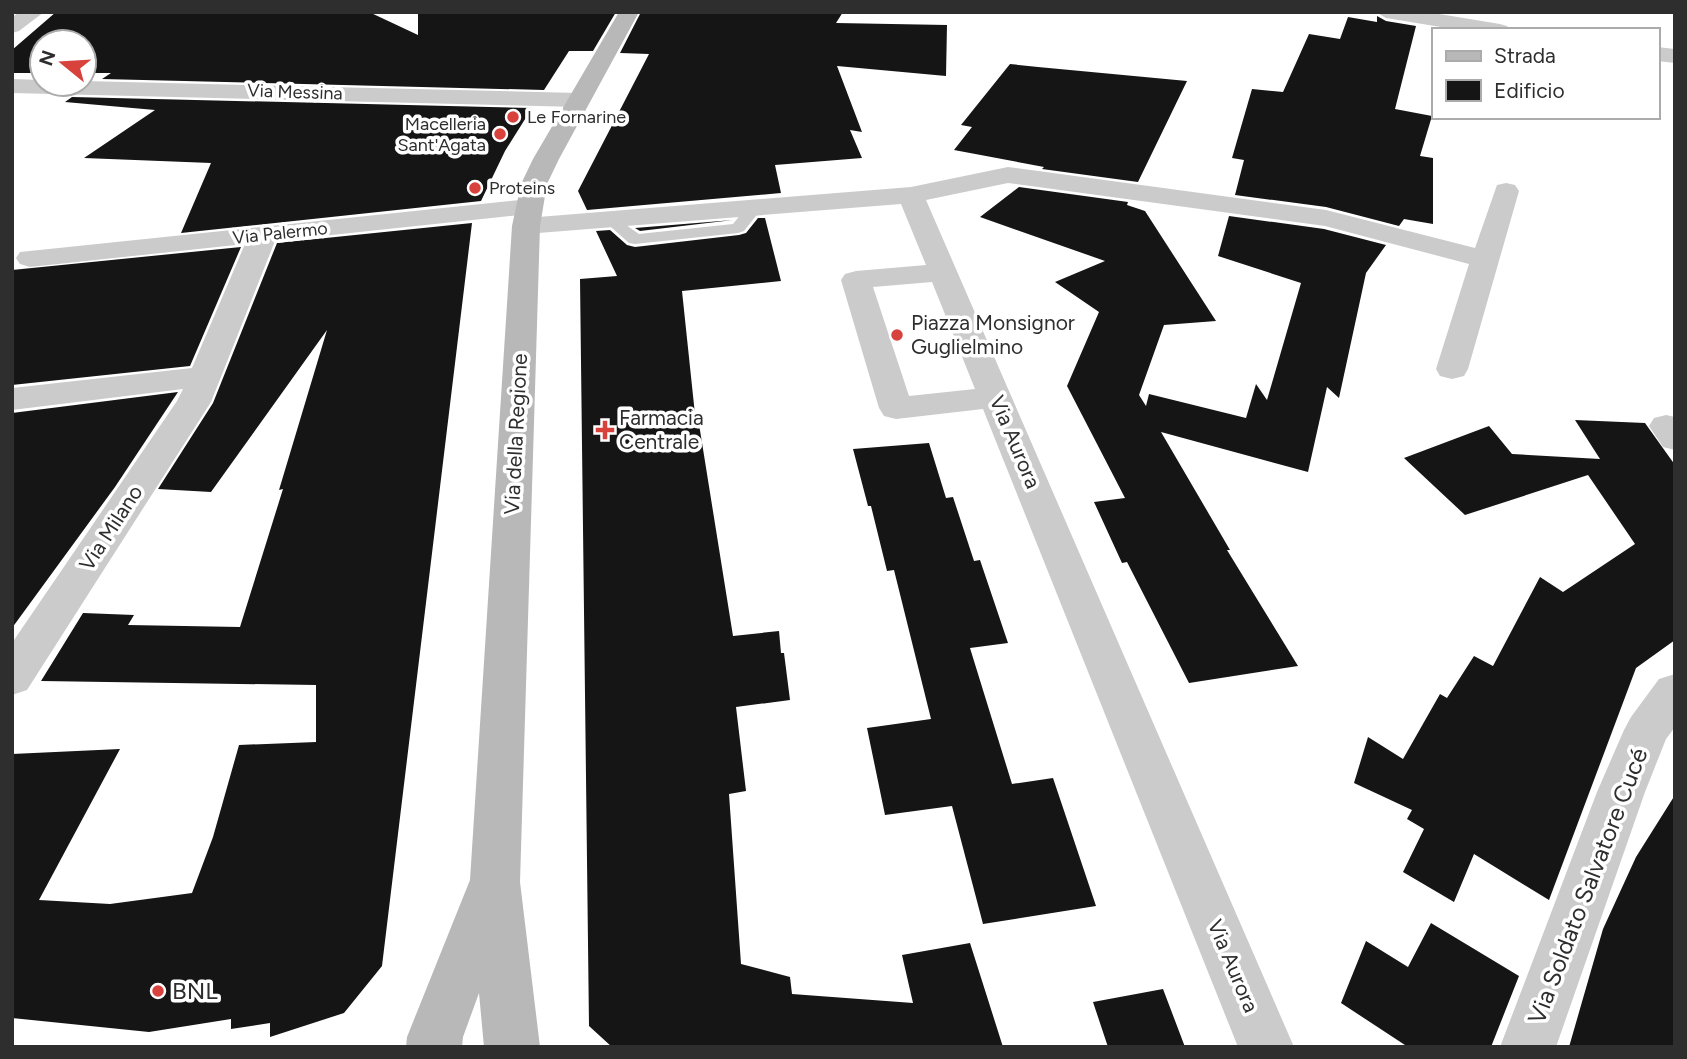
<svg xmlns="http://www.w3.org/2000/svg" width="1687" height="1059" viewBox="0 0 1687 1059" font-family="Figtree,sans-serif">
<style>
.building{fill:#151515}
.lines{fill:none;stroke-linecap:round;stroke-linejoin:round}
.service{fill:#cbcbcb;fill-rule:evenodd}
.minor{fill:#cbcbcb;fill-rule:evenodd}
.tertiary{fill:#cbcbcb;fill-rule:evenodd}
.secondary{fill:#b8b8b8;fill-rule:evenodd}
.poi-dot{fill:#d7423d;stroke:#fff;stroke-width:2.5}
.labels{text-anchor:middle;stroke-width:7;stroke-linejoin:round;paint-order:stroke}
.far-street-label{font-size:18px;fill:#2e2e2e;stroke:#fff}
.far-poi-label{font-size:18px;fill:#2e2e2e;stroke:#fff;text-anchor:start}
.poi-label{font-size:21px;fill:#2e2e2e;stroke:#fff;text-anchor:start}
.street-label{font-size:21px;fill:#2e2e2e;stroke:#fff}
.near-street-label{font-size:24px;fill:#2e2e2e;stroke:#fff}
.near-poi-label{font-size:24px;fill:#2e2e2e;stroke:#fff;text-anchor:start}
</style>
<rect width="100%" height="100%" fill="#fff"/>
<!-- building -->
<path class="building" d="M56 12H369L418 35V12H616L593 51H569L544 90 102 79 111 73H84V42H42V73H12V50Z
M641 12H843L836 23 947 25 946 76 837 66 862 132 850 130 862 158 775 165 781 193 587 210 578 191 649 54 620 53Z
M1377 16 1386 21 1416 26 1395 109 1432 116 1420 156 1433 158V224L1404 219 1399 226 1326 207 1235 195 1244 160 1232 158 1252 89 1283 92 1309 34 1340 39 1348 17 1377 22Z
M1010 64 1038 67 1187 81 1138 182 1042 169 1044 167 954 150 972 127 961 125Z
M72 97 532 108 505 151 481 201 181 233 211 163 84 158 155 110 65 102Z
M1019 187 1128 202 1127 205 1145 211 1216 321 1164 325 1139 395 1146 406 1149 394 1246 418 1256 384 1267 400 1301 283 1218 256 1229 216 1324 229 1386 245 1366 273 1339 398 1327 387 1308 472 1161 432 1230 550H1227L1298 666 1189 683 1127 562 1122 563 1094 502 1125 498 1067 386 1099 312 1055 282 1105 261 980 217Z
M758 218H765L781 281 682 291 696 424H699L733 636 779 631 781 653H784L790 700 736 707 746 791 729 794 741 964 790 977 792 994 913 1003 902 955 970 943 1003 1047H612L589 1026 580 279 617 276 596 231 610 230 627 245 635 247 739 235 746 233Z
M733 220 640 231 635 228Z
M472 223 382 966 344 1013 270 1037V1023L231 1029V1019L149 1032 12 1018V754L120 749 39 900 110 904 192 893 213 837 239 745 316 742V685L41 681 83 613 134 615 128 625 240 627 283 489 279 490 327 330 211 492 158 489 213 403 277 243Z
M241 247 190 366 12 385V270Z
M178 392 115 487 12 628V413Z
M1575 420 1645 423 1675 465V640L1636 668 1549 900 1474 854 1454 902 1403 872 1424 829 1407 819 1412 810 1354 783 1368 737 1403 759 1440 694 1447 698 1474 656 1493 666 1540 577 1563 592 1635 544 1588 475 1465 515 1404 458 1489 426 1512 454 1600 459Z
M929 443 946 498 953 497 974 561 980 560 1008 643 970 648 1012 784 1053 778 1096 906 983 924 952 806 885 815 867 728 931 719 894 570 887 571 871 506H868L853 449Z
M1675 795V1047H1569L1603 929 1636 857Z
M1431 923 1519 976 1491 1047H1408L1341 1003 1366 941 1408 967Z
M1163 989 1185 1047H1108L1093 1002Z"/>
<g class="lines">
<!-- service -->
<path class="service" d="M755 202 763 207 744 231 738 233 635 244 629 243 602 219 610 214 639 234 733 224 749 204Z"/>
<!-- minor -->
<path class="minor" d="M20 12H44L19 31 12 33V17Z
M12 79 42 80V84H84V81L578 93 586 95 590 100 586 105 578 107 12 93Z
M1008 167 1326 210 1475 248 1497 185 1506 183 1515 185 1519 191 1468 369 1464 376 1452 379 1440 376 1436 369 1469 264 1325 226 1008 183 926 200 1294 1047H1238L983 409 896 419 884 416 879 408 841 280 845 274 856 271 926 265 901 204 526 234 516 232 512 226 516 220 526 218 911 187ZM932 282 975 389 909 396 873 287Z
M529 199 539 201 543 207 539 213 275 241 211 402 27 690 12 695V643L177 401 183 389 12 410V388L192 368 245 244 30 267 20 264 16 258 20 252Z
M1666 415 1675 417V450L1663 447 1649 426 1654 418Z
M1675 674V727L1666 739 1645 792 1556 1047H1500L1597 792 1624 730 1631 717 1659 679Z"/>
<!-- tertiary -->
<path class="tertiary" d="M1376 12H1427L1500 24 1507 26 1510 30H1459L1386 18Z
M1657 47 1675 49V63L1657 61Z"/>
<!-- secondary -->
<path class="secondary" d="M619 12H639L559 159 547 184 540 226 520 882 540 1047H484L479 993 463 1037 462 1047H406L407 1037 470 880 512 226 521 184 533 159Z"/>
</g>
<!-- markers -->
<g class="poi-dot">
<circle cx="513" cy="117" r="7"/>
<circle cx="500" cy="134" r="7"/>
<circle cx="475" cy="188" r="7"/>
<circle cx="897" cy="335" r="7"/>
<path d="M601.5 419.5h7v7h7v7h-7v7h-7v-7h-7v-7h7z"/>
<circle cx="158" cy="991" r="7"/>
</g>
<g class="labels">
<!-- far-street labels -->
<g class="far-street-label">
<text transform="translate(295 92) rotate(2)" y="6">Via Messina</text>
<text transform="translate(280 233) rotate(-6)" y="6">Via Palermo</text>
</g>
<!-- far-poi labels -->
<g class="far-poi-label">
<text x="527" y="123">Le Fornarine</text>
<text x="486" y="130" text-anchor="end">Macelleria<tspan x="486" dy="21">Sant'Agata</tspan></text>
<text x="489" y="194">Proteins</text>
</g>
<!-- poi labels -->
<g class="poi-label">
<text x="911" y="330">Piazza Monsignor<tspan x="911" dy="24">Guglielmino</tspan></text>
<text x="619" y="425">Farmacia<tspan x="619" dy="24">Centrale</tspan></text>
</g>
<!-- street labels -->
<g class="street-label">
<text transform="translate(516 434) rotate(-87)" y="7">Via della Regione</text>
<text transform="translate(1015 442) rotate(67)" y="7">Via Aurora</text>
<text transform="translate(111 528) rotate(-57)" y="7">Via Milano</text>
<text transform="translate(1233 966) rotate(67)" y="7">Via Aurora</text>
</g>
<!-- near-street labels -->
<g class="near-street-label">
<text transform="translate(1588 886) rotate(-69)" y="8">Via Soldato Salvatore Cucé</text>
</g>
<!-- near-poi labels -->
<g class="near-poi-label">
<text x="172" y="999">BNL</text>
</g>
</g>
<!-- border -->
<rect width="1687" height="1059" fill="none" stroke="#2e2e2e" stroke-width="28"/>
<!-- legend -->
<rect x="1432" y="28" width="228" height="91" fill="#ffffff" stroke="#ababab" stroke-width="2"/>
<rect x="1446" y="51" width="35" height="10" fill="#b8b8b8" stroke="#ababab" stroke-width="2"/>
<text x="1494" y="63" font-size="21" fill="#2e2e2e">Strada</text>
<rect x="1446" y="80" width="35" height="21" fill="#151515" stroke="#ababab" stroke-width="2"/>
<text x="1494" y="98" font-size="21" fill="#2e2e2e">Edificio</text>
<!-- north arrow -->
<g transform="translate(63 63) rotate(288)"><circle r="33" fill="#ffffff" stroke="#ababab" stroke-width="2"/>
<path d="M0-5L12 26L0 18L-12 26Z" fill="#d7423d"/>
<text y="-10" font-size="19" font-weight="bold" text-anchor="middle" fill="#2e2e2e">N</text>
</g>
</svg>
